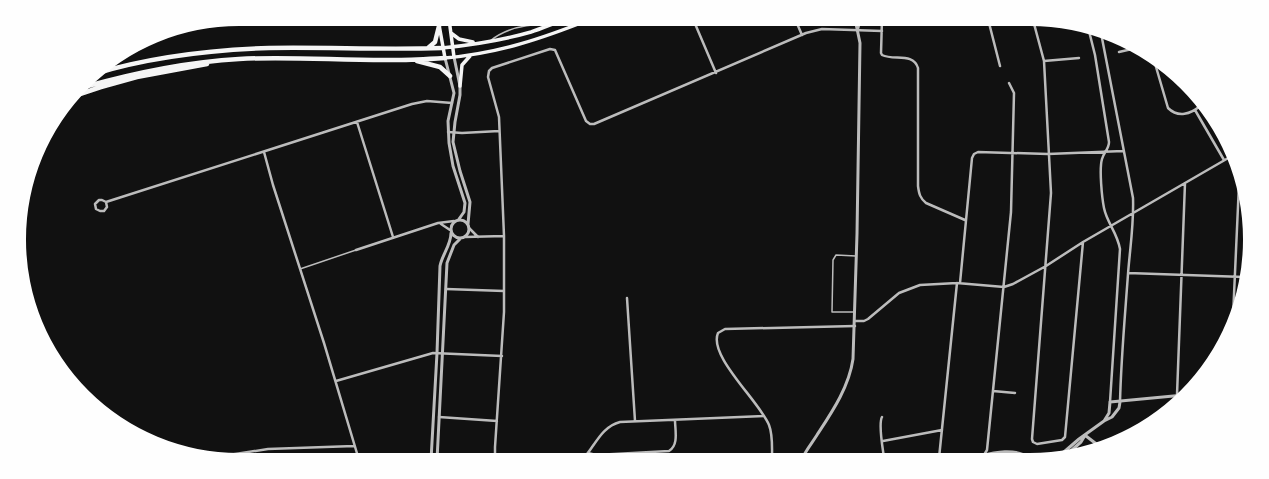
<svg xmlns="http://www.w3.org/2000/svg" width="1269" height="479" viewBox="0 0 1269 479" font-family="'PT Sans Narrow',sans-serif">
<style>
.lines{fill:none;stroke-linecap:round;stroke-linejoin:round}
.service{stroke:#bcbcbc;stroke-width:1.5}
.minor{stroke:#bcbcbc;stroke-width:2.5}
.tertiary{stroke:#bcbcbc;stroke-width:3}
.secondary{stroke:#f5f5f5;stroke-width:3.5}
.motorway{stroke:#f5f5f5;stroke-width:4.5}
</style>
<rect width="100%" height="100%" fill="#111"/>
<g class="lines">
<!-- service -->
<path class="service" d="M490 41C506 28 528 24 548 24
M300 269 356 250
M854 312H832L833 260 836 255 856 256"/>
<!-- minor -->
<path class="minor" d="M543 19 550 24
M693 19 716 73
M795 19 802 35
M882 19 881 53 882 55C894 61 913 52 918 68V186C919 194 920 198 926 203L965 220
M988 19 1000 66
M1033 20 1044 61 1051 193 1032 439 1033 442 1037 444 1062 440 1065 437 1083 242
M1088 27 1095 55 1109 142C1109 149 1104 152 1102 159 1099 169 1102 198 1104 208 1107 223 1117 232 1120 249L1110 402
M1101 33 1133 198C1134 224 1130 248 1128 274 1125 316 1121 359 1120 402
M1119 52 1132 49
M1154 60 1168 108C1178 118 1191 114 1200 106
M1044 61 1079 58
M1195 110 1224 160
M357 122 393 237
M448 132 462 133 499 131
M264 152 273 185 324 343 359 460
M1239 199H1244
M106 202 107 207 104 211H100L96 209 95 204 99 200H102L106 202 412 104 427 101 452 103
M441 224 450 230
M469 228 478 237
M465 237 504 236
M356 250 438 223 454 221
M1128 273 1244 277
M960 283 972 158 974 154 978 152 1048 154 1123 151
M446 289 504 291
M627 298 635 421
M1233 317 1239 184
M855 321H864L868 319 899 293 920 285 957 283 1004 287 1013 284 1046 266 1083 242 1230 157
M336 381 433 353 502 356
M993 391 1015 393
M1176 405 1177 395 1185 183
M439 417 497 421
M882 417C878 424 883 449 884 458
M883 441 942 430
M588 453 596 455 669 451C679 445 675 430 675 420
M984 455 987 450 1011 212 1014 93 1009 83
M216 457 268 449 354 446
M939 458 957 283
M498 459 495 455V447L504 312V236L499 117 488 77 489 71 492 68 550 49 555 50 586 121 590 124H594L806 33 822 29 882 31
M583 459C595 446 601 427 620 422L764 416
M772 459C772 448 773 435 769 425 760 402 708 356 718 333L725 329 855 326"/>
<!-- tertiary -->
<path class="tertiary" d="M858 28 860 19
M454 57 460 86V95L455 122 453 142 460 171 470 202 468 224
M445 58 454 93 448 121 449 143 453 166 465 203 464 212 459 219
M451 229a9 9 0 1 1 18 0a9 9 0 1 1-18 0Z
M1104 421 1109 413 1110 402 1184 395
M1086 436 1099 446
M1065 456 1081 442 1084 437
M970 458C989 454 1012 446 1030 458
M1057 458 1079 439 1104 421 1112 417 1119 408 1120 402
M802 459C806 450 812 443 817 435 832 412 849 387 853 359L857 234 860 43 855 19
M431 460 437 353 440 266C442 255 451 245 451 233
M437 460 447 263 454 245 460 239"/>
<!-- secondary -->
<path class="secondary" d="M438 19 445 58C499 53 541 39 591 19
M449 19 454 57
M451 33 459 39 473 42
M442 48C472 45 503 40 531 32 543 28 554 23 566 19
M460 86 462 65 470 56"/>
<!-- motorway -->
<path class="motorway" d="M428 48 435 42 439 26
M417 61 440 67 450 76
M94 74C150 57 210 50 269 48 327 47 384 50 442 48
M84 87C134 73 186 62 239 59 291 56 344 61 397 60 413 60 429 59 445 58
M77 95 101 87 137 77 207 64"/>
</g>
<!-- crop -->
<path d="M0 0H1269V479H0ZM239 26H1030A213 213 0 0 1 1243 239V240A213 213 0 0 1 1030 453H239A213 213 0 0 1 26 240V239A213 213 0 0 1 239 26Z" fill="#fefefe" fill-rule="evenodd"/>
</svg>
